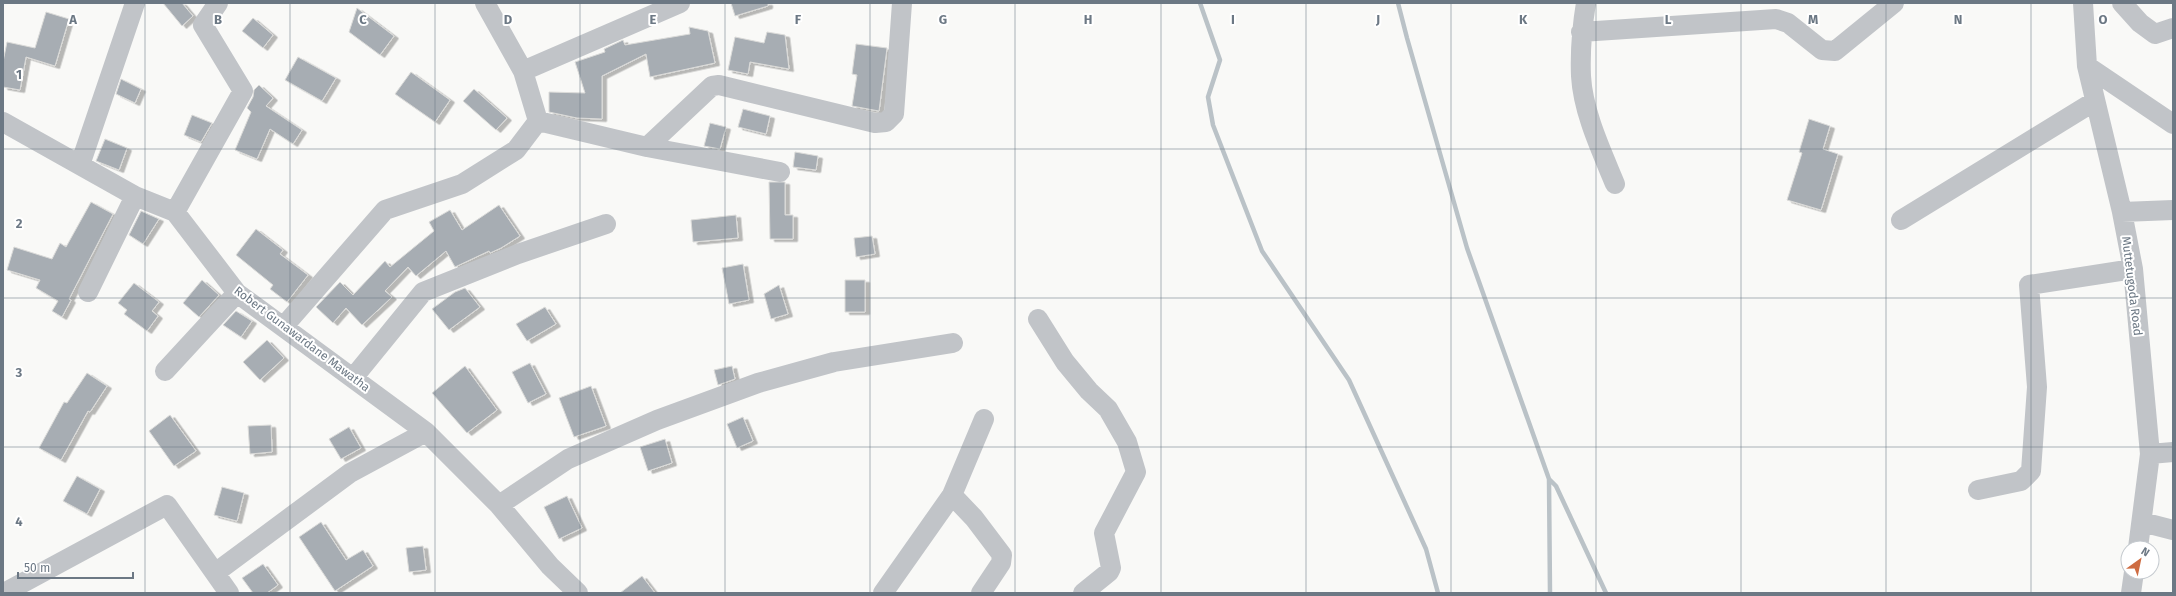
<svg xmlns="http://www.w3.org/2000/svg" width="2176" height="596" viewBox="0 0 2176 596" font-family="'Fira Sans',sans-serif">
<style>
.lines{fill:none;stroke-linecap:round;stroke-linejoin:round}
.stream{stroke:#bac2c7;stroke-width:4.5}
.building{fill:#a7adb3;stroke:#dbdbd9;filter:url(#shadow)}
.minor{stroke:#c1c4c8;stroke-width:20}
.grid{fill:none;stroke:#6c7884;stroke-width:1;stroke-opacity:0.55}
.labels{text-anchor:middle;stroke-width:4;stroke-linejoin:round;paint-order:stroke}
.street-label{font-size:12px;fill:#6c7884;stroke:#fff}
.grid-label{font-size:13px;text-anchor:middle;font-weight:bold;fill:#6c7884;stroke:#fff;stroke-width:4;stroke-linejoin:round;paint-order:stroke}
</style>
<defs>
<filter id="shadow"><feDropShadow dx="4.5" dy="2.5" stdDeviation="0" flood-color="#0004"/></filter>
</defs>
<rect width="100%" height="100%" fill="#f9f9f7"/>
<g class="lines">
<!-- stream -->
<path class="stream" d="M1200 3 1220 60 1208 97 1213 125 1262 251 1349 380 1426 549 1438 593
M1398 3 1407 38 1467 248 1549 479 1550 593
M1549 479 1556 486 1606 593"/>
</g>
<!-- building -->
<path class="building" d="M163 3H182L193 16 182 26Z
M731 3H768V6L735 16Z
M357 8 394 36 380 55 349 32Z
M46 12 69 19 55 66 26 57 20 90 3 87V62L7 42 35 48Z
M253 18 273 35 263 48 242 31Z
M689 27 708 31 715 63 650 77 646 54 602 76V119L577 118 549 112V92L585 93 575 62 605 52 604 49 623 40 625 45 690 34Z
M767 32 785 35 789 69 750 62 748 74 728 70 735 37 764 43Z
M856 44 887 48 879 111 852 106 857 75 852 74Z
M298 57 336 78 322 101 285 80Z
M411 72 450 100 435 122 395 94Z
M121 79 141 89 135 103 116 94Z
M259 85 273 98 266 106 302 130 293 144 270 129 257 159 235 150 251 112 247 108 253 97 254 90Z
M474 89 507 118 496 130 463 101Z
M743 109 770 116 766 134 738 127Z
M192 115 212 123 201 142 184 135Z
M1809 119 1830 126 1823 149 1838 154 1821 210 1787 200 1802 153 1799 152Z
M710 123 726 127 720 149 704 146Z
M105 139 127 148 119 170 96 161Z
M795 152 818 156 816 170 793 167Z
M769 182H785V215H793V239H770Z
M91 202 113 214 69 299 71 300 62 317 52 311 58 301 36 288 40 280 7 270 14 247 52 259 60 243 66 247Z
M499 205 520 236 501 248 490 253 489 251 455 267 446 251 416 276 408 267 385 291 392 297 362 325 346 308 333 323 316 307 340 282 353 295 385 261 390 267 434 231 429 222 450 210 462 230Z
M141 211 159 219 143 244 129 235Z
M736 215 738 238 693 242 691 220Z
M256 229 283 250 280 254 308 275 287 302 270 289 273 285 236 255Z
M872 236 875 254 856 257 854 238Z
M743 264 749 300 729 304 722 268Z
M202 280 219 295 199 317 183 303Z
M845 280H865V312H845Z
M134 283 159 302 152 311 158 316 147 331 124 314 127 310 118 303Z
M779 285 788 314 771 319 764 294Z
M465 288 480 307 449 330 432 309 455 292Z
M545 307 556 324 527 341 516 324Z
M236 311 252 321 241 337 223 325Z
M267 340 284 358 260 380 243 362Z
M530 363 546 394 528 403 512 372Z
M465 366 497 410 467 433 432 393Z
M732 366 735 379 718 385 714 370Z
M87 373 107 386 90 412 88 411 61 460 39 448 64 402 67 403Z
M591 386 606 426 574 437 559 398Z
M170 415 196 451 174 466 149 431Z
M743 417 753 441 737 448 727 424Z
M271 425 272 452 250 454 248 426Z
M349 427 361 448 341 459 329 439Z
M665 439 672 463 648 471 640 447Z
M77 476 100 489 87 514 63 501Z
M222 487 244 493 237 521 214 515Z
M567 496 582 528 559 539 544 507Z
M321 522 346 560 363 550 373 566 335 591 299 537Z
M423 546 426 570 409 572 406 548Z
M263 564 278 585 267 593H253L242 578Z
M642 576 655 593H620Z"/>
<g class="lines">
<!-- minor -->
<path class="minor" d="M485 3 523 71 538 121
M1586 3C1582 27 1580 51 1581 76 1583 112 1601 150 1615 184
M2083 3 2087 66 2122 212 2133 269 2150 454 2138 548
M2122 3 2140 23 2155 34 2173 28
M1581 32 1776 19 1788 23 1822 50 1835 51 1894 3
M2087 66 2173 124
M523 71 680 3
M538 121 647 147 712 86 719 85 875 123 886 122 894 114 902 3
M3 122 135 196 175 212 237 293 426 432 499 505 550 566 578 593
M647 147 780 172
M80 165 135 3
M175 212 243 91 203 25 218 3
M2122 212 2173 210
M1901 220 2095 101
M88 292 135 196
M1038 319 1065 362 1089 391 1108 409 1127 442 1136 472 1104 533 1111 568 1109 572 1083 593
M284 326 385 210 462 184 516 150 538 121
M165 371 237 293
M353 378 423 292 518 254 606 224
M2150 454 2173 452
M1978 490 2021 481 2031 471 2037 387 2029 285 2133 269
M952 495 974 518 1002 555 1001 563 981 593
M499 505 568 459 657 420 758 383 834 362 953 343
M2142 522 2173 530
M215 573 350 473 426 432
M4 593 167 505 229 593
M883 593 952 495 984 419
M2131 593 2134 572"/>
</g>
<!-- grid -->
<path class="grid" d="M145 3V593M290 3V593M435 3V593M580 3V593M725 3V593M870 3V593M1015 3V593M1161 3V593M1306 3V593M1451 3V593M1596 3V593M1741 3V593M1886 3V593M2031 3V593M3 149H2173M3 298H2173M3 447H2173"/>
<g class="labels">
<!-- street labels -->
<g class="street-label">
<text transform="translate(2132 286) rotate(83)" y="4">Muttetugoda Road</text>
<text transform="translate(302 339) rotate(37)" y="4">Robert Gunawardane Mawatha</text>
</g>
</g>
<g class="grid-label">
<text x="73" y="24">A</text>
<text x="218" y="24">B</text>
<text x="363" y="24">C</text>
<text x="508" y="24">D</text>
<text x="653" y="24">E</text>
<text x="798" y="24">F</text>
<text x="943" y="24">G</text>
<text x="1088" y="24">H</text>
<text x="1233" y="24">I</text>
<text x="1378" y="24">J</text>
<text x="1523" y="24">K</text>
<text x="1668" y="24">L</text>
<text x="1813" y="24">M</text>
<text x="1958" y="24">N</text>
<text x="2103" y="24">O</text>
<text x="19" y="79">1</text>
<text x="19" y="228">2</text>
<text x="19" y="377">3</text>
<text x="19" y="526">4</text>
</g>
<!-- border -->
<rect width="2176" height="596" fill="none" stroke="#6c7884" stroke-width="8"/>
<!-- north arrow -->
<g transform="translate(2140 560) rotate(33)"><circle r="19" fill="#ffffff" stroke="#c4c9ce"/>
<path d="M0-3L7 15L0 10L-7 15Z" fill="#ce6c42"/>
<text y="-6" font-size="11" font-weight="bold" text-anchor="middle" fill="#6c7884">N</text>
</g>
<!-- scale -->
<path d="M18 572v6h115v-6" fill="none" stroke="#6c7884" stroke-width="2"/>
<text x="24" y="572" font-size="12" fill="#6c7884" stroke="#ffffff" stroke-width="3" paint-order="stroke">50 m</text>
</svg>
